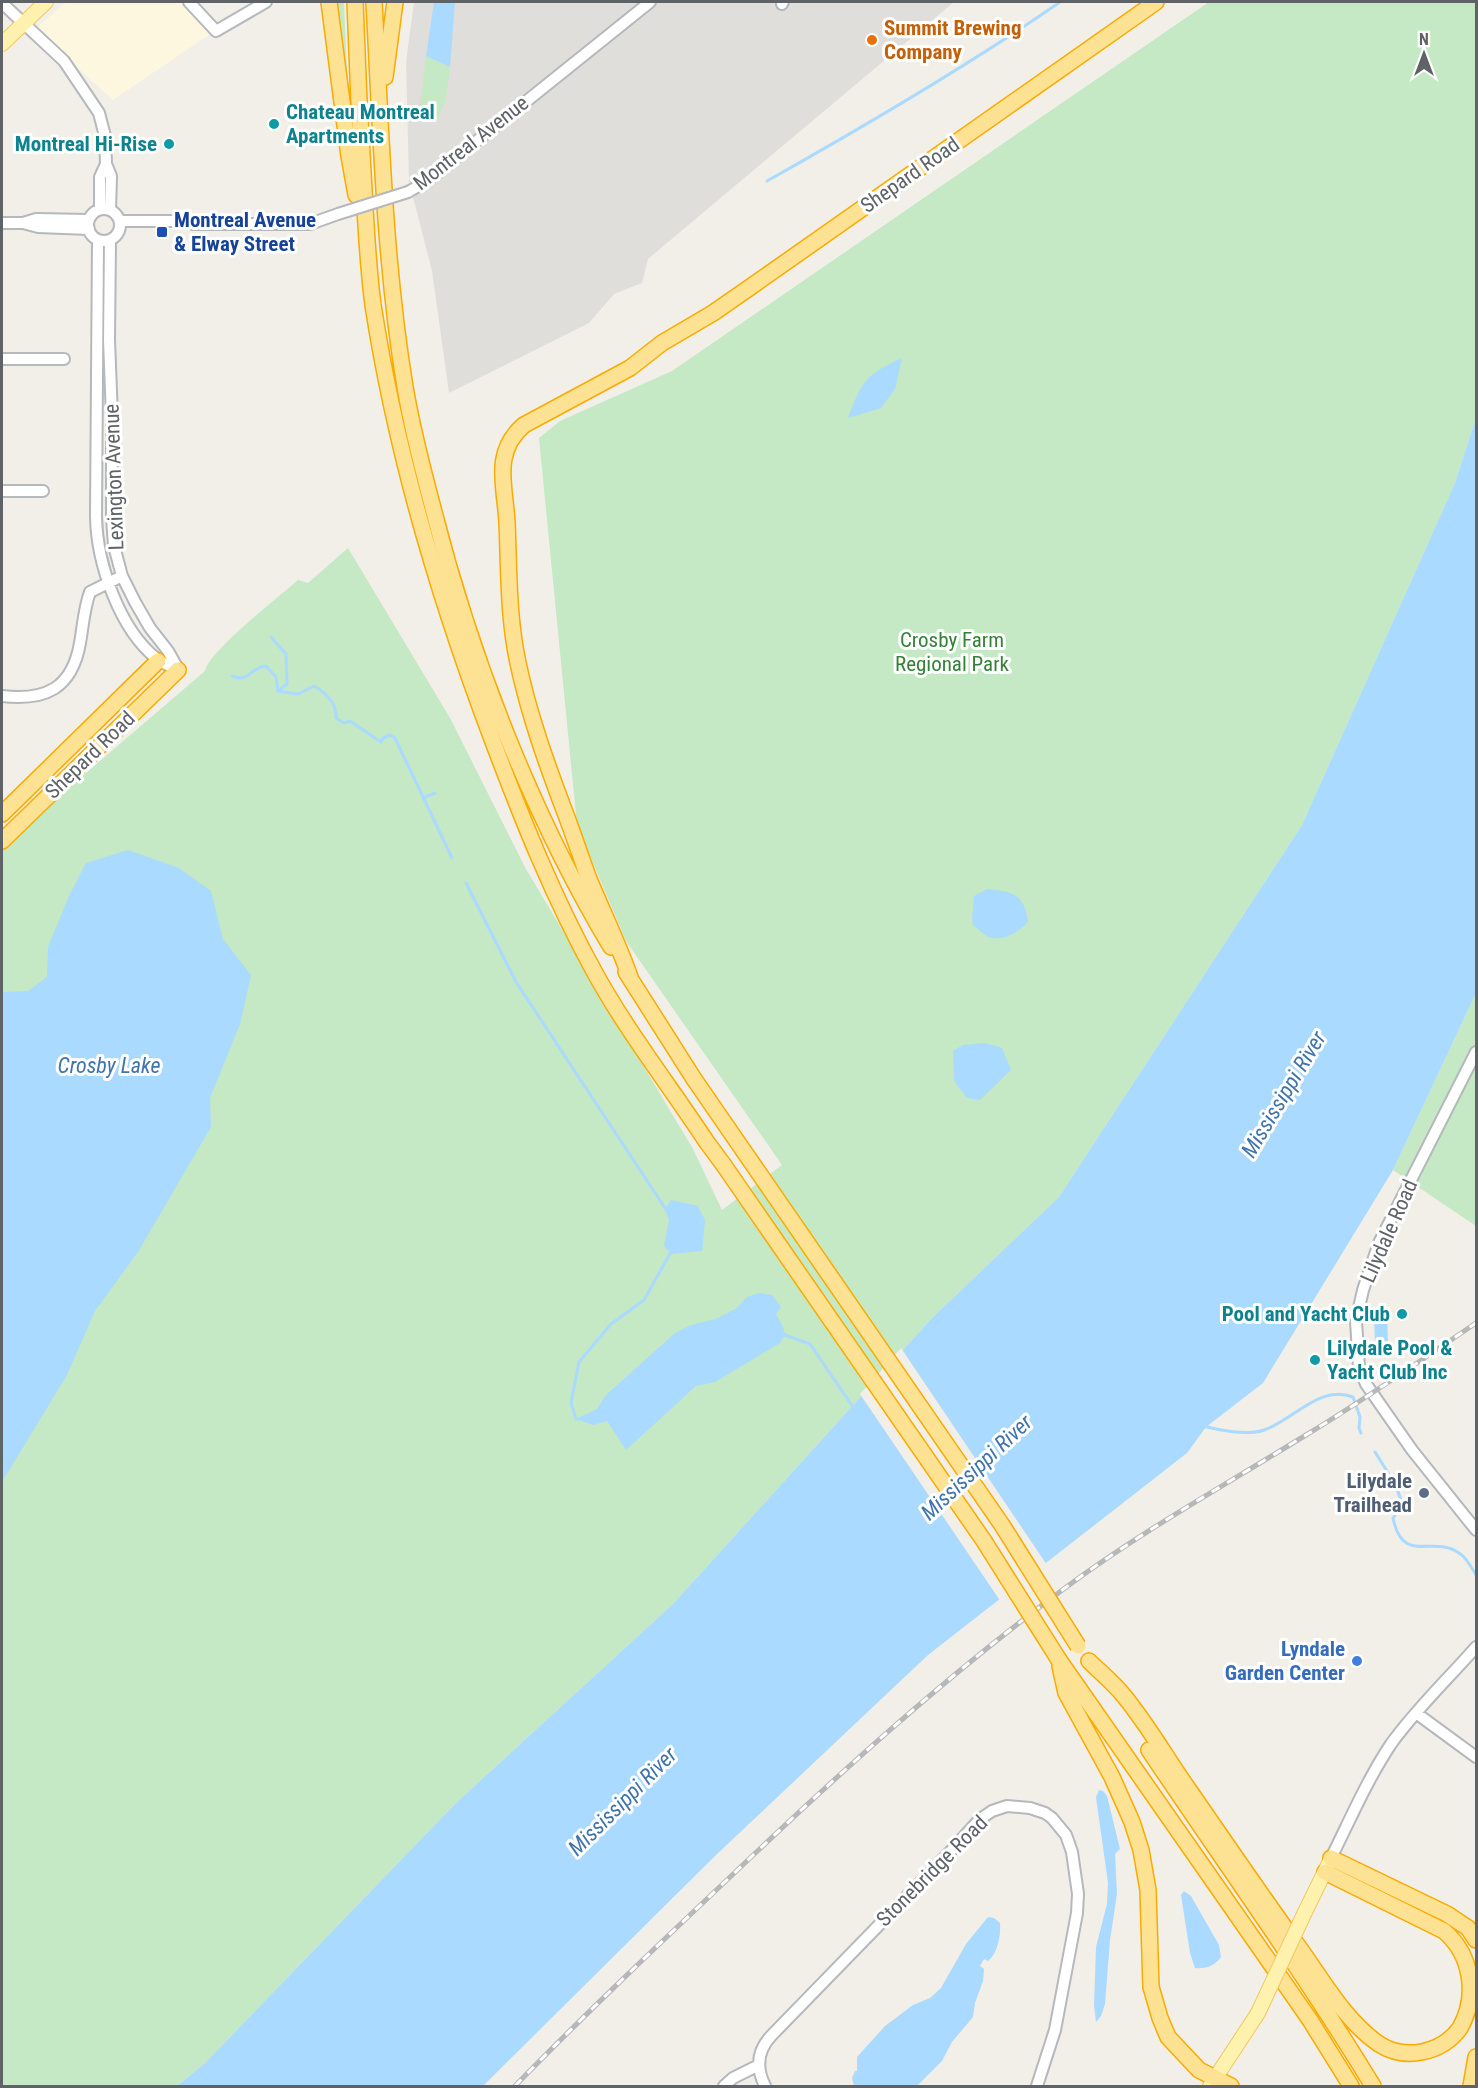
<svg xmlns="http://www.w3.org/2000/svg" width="1478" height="2088" viewBox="0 0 1478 2088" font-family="'Roboto Condensed',sans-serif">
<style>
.commercial{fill:#fef7e0}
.industrial{fill:#e0deda}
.green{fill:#c5e8c5}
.water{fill:#aadaff}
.pier{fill:#f1efe8}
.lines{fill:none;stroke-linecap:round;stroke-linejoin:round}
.stream{stroke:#aadaff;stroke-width:3}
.minor-casing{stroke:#b5b8bc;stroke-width:14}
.major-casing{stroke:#f2c960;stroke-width:16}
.highway-casing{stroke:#f9ab00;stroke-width:18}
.minor{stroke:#fff;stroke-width:10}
.major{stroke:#fff2af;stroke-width:14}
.highway{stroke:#fde293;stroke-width:15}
.rail-casing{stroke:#b6b7b8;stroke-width:5}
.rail{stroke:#fff;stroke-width:3;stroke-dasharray:9;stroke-linecap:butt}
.minor-bridge-casing{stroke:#b5b8bc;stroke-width:14;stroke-linecap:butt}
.major-bridge-casing{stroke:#f2c960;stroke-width:16;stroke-linecap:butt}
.highway-bridge-casing{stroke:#f9ab00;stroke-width:18;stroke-linecap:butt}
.minor-bridge{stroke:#fff;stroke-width:10}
.major-bridge{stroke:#fff2af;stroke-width:14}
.highway-bridge{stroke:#fde293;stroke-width:15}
.food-dot{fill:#e8710a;stroke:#fff;stroke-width:2}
.culture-dot{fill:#0f9aa8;stroke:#fff;stroke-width:2}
.transit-dot{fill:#1a4fb4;stroke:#fff;stroke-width:2}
.service-dot{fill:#5c6f8a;stroke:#fff;stroke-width:2}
.shop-dot{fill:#3f7fe0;stroke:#fff;stroke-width:2}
.labels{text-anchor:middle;stroke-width:6;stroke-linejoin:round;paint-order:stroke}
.food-label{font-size:21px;font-weight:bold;fill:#c56008;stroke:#fff;text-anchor:start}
.culture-label{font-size:21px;font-weight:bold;fill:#0d838f;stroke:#fff;text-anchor:start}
.street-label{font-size:21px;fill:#5f6368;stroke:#fff}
.transit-label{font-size:21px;font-weight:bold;fill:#164399;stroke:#fff;text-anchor:start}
.park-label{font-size:21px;fill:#348238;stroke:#fff}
.service-label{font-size:21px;font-weight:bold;fill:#4e5e75;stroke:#fff;text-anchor:end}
.shop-label{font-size:21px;font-weight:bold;fill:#366cbe;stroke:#fff;text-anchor:end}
.water-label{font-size:22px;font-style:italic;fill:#4174aa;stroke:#fff}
</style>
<rect width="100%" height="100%" fill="#f1efe8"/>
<!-- commercial -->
<path class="commercial" d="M66 2H182L213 32 113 100 35 29Z"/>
<!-- industrial -->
<path class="industrial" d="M414 2H954L648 259 642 283 614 294 589 323 449 393 432 271 409 181 406 62Z"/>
<!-- green -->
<path class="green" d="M333 2H344L348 96Z
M1209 2H1476V418L1455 483 1302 825 1059 1197 932 1318 673 1604 456 1803 205 2063 177 2086H2V845L205 671C209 651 279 597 298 580L308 583 348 548 450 718 526 869 693 1149 722 1210 782 1165 626 941 577 825 539 438 560 421 672 371Z
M426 56 450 67C448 81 447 113 434 120L422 114 420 109Z
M1476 993V1226L1393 1170Z"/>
<!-- water -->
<path class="water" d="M434 2H455L450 67 426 56Z
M902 358 895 389 881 408 848 418C862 381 865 375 902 358Z
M1476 418V993L1393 1170 1263 1383 1206 1427 1187 1453 928 1655 715 1856 483 2086H177L205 2063 456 1803 673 1604 932 1318 1059 1197 1302 825 1455 483Z
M128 850 179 868 211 891 223 939 251 975 240 1024 210 1098 211 1127 138 1252 95 1311 67 1375 2 1482V992L28 991 47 977 48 947 69 896 86 863Z
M987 889C1014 892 1024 894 1028 922 1019 932 1003 942 989 937 984 935 978 929 973 925L972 919 974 896Z
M985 1043 1002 1048 1011 1070 980 1100 967 1098 954 1081 953 1051 963 1045Z
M671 1200 698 1206 705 1220 702 1251 671 1254 664 1246 669 1220 665 1209Z
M759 1293 772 1295 781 1307 776 1314 783 1327 785 1335 780 1343 715 1382 696 1386 626 1450 607 1421 593 1425 576 1419 597 1409 606 1395 675 1333 691 1325 716 1319 737 1308 747 1297Z
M1387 1313 1388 1345 1375 1346 1374 1314Z
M1099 1790 1103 1791 1107 1796 1120 1849 1115 1854 1117 1894 1110 1940 1105 2004 1101 2016 1096 2022 1094 2005 1096 1947 1107 1904 1108 1883 1096 1797Z
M1184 1891 1191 1896 1219 1945 1221 1957C1215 1966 1206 1969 1195 1968L1190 1953 1181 1895Z
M988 1917 994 1918 1000 1923C1001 1935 998 1953 988 1961L984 1959 980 1966 984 1969 983 1981 975 2003 973 2017 952 2042 942 2061 917 2086H854L852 2078 855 2071H857V2057L885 2026 913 2005 930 1998 941 1988 966 1944Z"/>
<!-- pier -->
<path class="pier" d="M901 1348 1047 1565 1001 1602 860 1394Z"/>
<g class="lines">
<!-- stream -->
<path class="stream" d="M767 181C865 126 968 66 1060 2
M271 637 286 654 287 684 278 691
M232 676C251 683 250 667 266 666L276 677 278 691 298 694 314 686C326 693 337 703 336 718L344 723 350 721 381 742 383 738 390 735 395 738 452 858
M423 798 435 793
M466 883 516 982 667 1211
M782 1334 810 1344 853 1407
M578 1419H576L571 1403 579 1362 611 1324 644 1300 671 1252
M1203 1426C1218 1430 1248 1436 1264 1430 1294 1420 1319 1384 1353 1397L1360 1417 1359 1428 1361 1433
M1375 1452C1381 1462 1403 1493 1401 1505 1400 1509 1396 1514 1393 1518 1403 1566 1432 1534 1459 1553 1466 1557 1472 1568 1476 1575"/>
<!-- minor casing -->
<g class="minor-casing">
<path id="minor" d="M189 2 216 31 266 2
M2 3 64 61 99 113 105 136 106 164 111 176 110 210
M782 4 783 2
M408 192 427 181 650 2
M88 225a16 16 0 1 1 32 0a16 16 0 1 1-32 0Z
M100 209V177L106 164
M120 221H186L193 224H310L338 214
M2 223H23L36 219 89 220
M23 223 38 227 89 229
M98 240 96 517C97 563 119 629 157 659 163 664 171 666 178 670
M110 240 109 340 112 417V518L114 546 122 576 135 602 150 628 168 651 178 669
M2 359H64
M2 491H43
M2 696C45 701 72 689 80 643 83 626 84 608 90 592L122 576
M1476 1052 1379 1243 1363 1290 1356 1321 1359 1367 1366 1384 1412 1450 1476 1530
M1416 1713 1476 1757
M1331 1858C1350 1820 1367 1780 1391 1744 1416 1709 1448 1679 1476 1647
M724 2086 733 2078 759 2065
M765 2086C756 2068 757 2051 771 2036L950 1852 979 1820 992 1811 1007 1806 1030 1808 1045 1813 1052 1818 1066 1835 1072 1852 1078 1894 1077 1913 1055 2030 1037 2086"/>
</g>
<!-- major casing -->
<g class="major-casing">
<path id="major" d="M2 44 46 2
M1305 1912 1329 1863
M1210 2086 1258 2013"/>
</g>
<!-- highway casing -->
<g class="highway-casing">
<path id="highway" d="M329 2 349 156 356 195
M355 2C357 64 360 127 364 190 366 228 368 267 373 305 396 454 439 599 492 739 522 819 554 899 595 973 627 1031 669 1085 706 1141L723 1164
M374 2C381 130 384 259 405 387 412 429 423 471 434 512 472 661 532 815 611 947
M385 77 395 2
M2 814 158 661
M2 841 178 670
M626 972 694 1079 743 1150
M631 980C619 945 603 913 589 879 581 858 574 836 566 815 547 765 529 715 518 663 508 617 509 569 507 522 505 486 492 452 524 425L630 368 662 343 713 313 749 288 1156 2
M1059 1660 1310 2020 1351 2086
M1089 1661C1100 1672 1114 1683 1124 1696 1148 1725 1167 1759 1189 1790 1225 1842 1261 1895 1298 1946 1322 1979 1345 2021 1379 2044 1405 2061 1442 2053 1460 2028 1478 1996 1472 1955 1444 1931L1325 1872
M1060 1666 1066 1693 1112 1777 1132 1822 1141 1850 1148 1890 1151 1987 1160 2018 1168 2037 1199 2070 1231 2086
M1149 1750C1224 1862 1303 1971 1373 2086
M1331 1858 1447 1914 1468 1928 1476 1940
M1471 2086 1476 2057"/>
</g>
<!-- minor -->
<use href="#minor" class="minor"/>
<!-- major -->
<use href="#major" class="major"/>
<!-- highway -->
<use href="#highway" class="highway"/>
<!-- rail casing -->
<g class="rail-casing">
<path id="rail" d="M515 2086C584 2015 656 1947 728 1879 836 1776 946 1676 1065 1588 1142 1531 1225 1485 1306 1435 1364 1400 1420 1361 1476 1323"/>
</g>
<!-- rail -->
<use href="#rail" class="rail"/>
<!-- minor-bridge casing -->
<g class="minor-bridge-casing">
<path id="minor-bridge" d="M338 214 408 192"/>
</g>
<!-- major-bridge casing -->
<g class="major-bridge-casing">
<path id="major-bridge" d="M1258 2013 1305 1912"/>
</g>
<!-- highway-bridge casing -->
<g class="highway-bridge-casing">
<path id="highway-bridge" d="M743 1150 1002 1525 1078 1646
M723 1164 984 1541 1059 1660"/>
</g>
<!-- minor-bridge -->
<use href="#minor-bridge" class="minor-bridge"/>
<!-- major-bridge -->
<use href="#major-bridge" class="major-bridge"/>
<!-- highway-bridge -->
<use href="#highway-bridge" class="highway-bridge"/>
</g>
<!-- markers -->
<circle class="food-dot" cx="872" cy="40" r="6"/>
<g class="culture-dot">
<circle cx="274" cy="124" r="6"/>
<circle cx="169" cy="144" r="6"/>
<circle cx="1402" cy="1314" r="6"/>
<circle cx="1315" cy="1360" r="6"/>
</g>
<rect class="transit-dot" x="156" y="226" width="12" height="12" rx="3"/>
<circle class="service-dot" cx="1424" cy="1493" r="6"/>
<circle class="shop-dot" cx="1357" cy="1661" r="6"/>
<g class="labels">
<!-- food labels -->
<g class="food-label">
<text x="884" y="35">Summit Brewing<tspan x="884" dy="24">Company</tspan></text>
</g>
<!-- culture labels -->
<g class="culture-label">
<text x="286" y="119">Chateau Montreal<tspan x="286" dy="24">Apartments</tspan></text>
<text x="157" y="151" text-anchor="end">Montreal Hi-Rise</text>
<text x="1390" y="1321" text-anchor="end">Pool and Yacht Club</text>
<text x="1327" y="1355">Lilydale Pool &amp;<tspan x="1327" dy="24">Yacht Club Inc</tspan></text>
</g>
<!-- street labels -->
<g class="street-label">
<text transform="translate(471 143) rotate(-38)" y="7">Montreal Avenue</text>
<text transform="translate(910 175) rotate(-35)" y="7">Shepard Road</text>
<text transform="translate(114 477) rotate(-92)" y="7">Lexington Avenue</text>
<text transform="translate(90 755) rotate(-44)" y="7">Shepard Road</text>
<text transform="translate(1389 1231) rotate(-66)" y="7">Lilydale Road</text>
<text transform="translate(932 1871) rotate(-45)" y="7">Stonebridge Road</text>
</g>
<!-- transit labels -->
<g class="transit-label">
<text x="174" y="227">Montreal Avenue<tspan x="174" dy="24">&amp; Elway Street</tspan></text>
</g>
<!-- park labels -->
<g class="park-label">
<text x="952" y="647">Crosby Farm<tspan x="952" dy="24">Regional Park</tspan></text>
</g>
<!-- service labels -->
<g class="service-label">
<text x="1412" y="1488">Lilydale<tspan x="1412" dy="24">Trailhead</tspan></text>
</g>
<!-- shop labels -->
<g class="shop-label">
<text x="1345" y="1656">Lyndale<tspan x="1345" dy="24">Garden Center</tspan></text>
</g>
<!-- water labels -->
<g class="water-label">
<text x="109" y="1073">Crosby Lake</text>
<text transform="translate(1283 1094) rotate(-59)" y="8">Mississippi River</text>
<text transform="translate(976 1467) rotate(-43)" y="8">Mississippi River</text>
<text transform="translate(622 1801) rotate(-45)" y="8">Mississippi River</text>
</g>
</g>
<!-- border -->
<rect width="1478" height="2088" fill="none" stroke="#5f6368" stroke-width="6"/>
<!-- north arrow -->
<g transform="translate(1424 54)" stroke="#ffffff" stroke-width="4.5" paint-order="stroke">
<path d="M0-4.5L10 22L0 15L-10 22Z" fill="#5f6368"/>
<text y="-9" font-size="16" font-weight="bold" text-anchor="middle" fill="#5f6368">N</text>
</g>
</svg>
